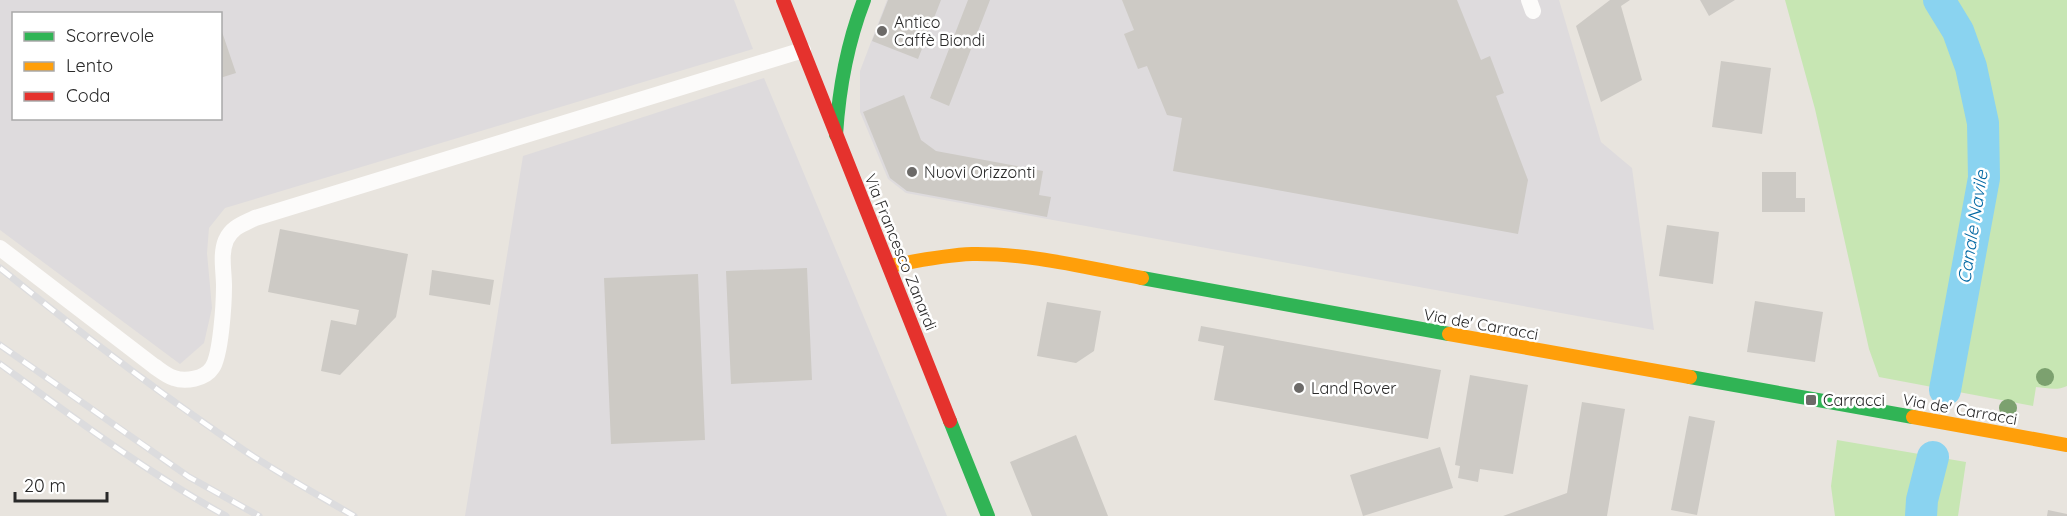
<svg xmlns="http://www.w3.org/2000/svg" width="2067" height="516" viewBox="0 0 2067 516" font-family="Quicksand,sans-serif">
<style>
.industrial{fill:#dedbdd;fill-rule:evenodd}
.green{fill:#c7e6b3}
.lines{fill:none;stroke-linecap:round;stroke-linejoin:round}
.canal{stroke:#8ad3f0;stroke-width:32}
.building{fill:#cdcac5}
.lane{stroke:#fcfbfa;stroke-width:16}
.fast{stroke:#30b455;stroke-width:14}
.slow{stroke:#ff9f0a;stroke-width:14}
.jam{stroke:#e5322d;stroke-width:14}
.rail-casing{stroke:#dcdcde;stroke-width:7}
.rail{stroke:#fff;stroke-width:4.5;stroke-dasharray:14;stroke-linecap:butt}
.tree{fill:#7ca16f}
.poi-dot{fill:#6c6a68;stroke:#fff;stroke-width:2}
.labels{text-anchor:middle;stroke-width:5;stroke-linejoin:round;paint-order:stroke}
.poi-label{font-size:16px;fill:#292929;stroke:#fff;text-anchor:start}
.street-label{font-size:16px;fill:#292929;stroke:#fff}
.water-label{font-size:18px;font-style:italic;fill:#0268a3;stroke:#fff}
</style>
<rect width="100%" height="100%" fill="#e8e4de"/>
<!-- industrial -->
<path class="industrial" d="M0 0H734L753 49 225 208 209 228 207 253 212 308 204 343 180 364 0 230ZM14 14H220V118H14Z
M887 0H1559L1601 142 1632 168 1654 330 906 193 888 179 860 112V71Z
M764 78 947 516H465L523 156Z"/>
<!-- green -->
<path class="green" d="M1785 0H2067V386C2057 391 2047 388 2036 387L2033 406 1879 377 1869 349 1815 109Z
M1837 440 1966 462 1958 516H1835L1831 486Z"/>
<g class="lines">
<!-- canal -->
<path class="canal" d="M1939 0 1958 31 1971 67 1983 123 1984 178 1945 390
M1921 516 1922 500 1933 457"/>
</g>
<!-- building -->
<path class="building" d="M888 0H941L918 59 872 41Z
M968 0H990L949 106 930 98Z
M1122 0H1457L1481 60 1490 56 1504 93 1496 96 1528 180 1518 234 1173 171 1182 118 1167 115 1147 66 1138 69 1124 34 1134 30Z
M1610 0H1630L1621 6 1642 80 1601 102 1576 26Z
M1700 0H1735L1709 16Z
M220 26 236 73 220 78Z
M1721 61 1771 68 1762 134 1712 127Z
M904 95 921 140 936 151 1043 171 1039 195 1051 197 1047 217 907 191 890 178 863 112Z
M1762 172H1796V198H1805V212H1762Z
M1667 225 1719 232 1713 284 1659 276Z
M280 229 408 254 396 317 340 375 321 371 331 320 356 325 359 310 268 292Z
M807 268 812 380 731 384 726 271Z
M432 270 494 280 490 305 429 295Z
M698 274 705 440 611 444 604 278Z
M1755 301 1823 312 1815 362 1747 352Z
M1047 302 1101 311 1094 351 1076 363 1037 356Z
M1201 326 1441 370 1428 439 1214 400 1224 346 1198 341Z
M1470 375 1528 385 1513 474 1480 469 1478 482 1458 478 1460 466 1455 465Z
M1582 402 1625 409 1607 516H1503L1567 493Z
M1689 416 1715 421 1697 515 1671 510Z
M1076 435 1108 516H1032L1010 462Z
M1440 447 1453 488 1363 516 1350 475Z
M2048 510 2067 514V516H2047Z"/>
<g class="lines">
<!-- lane -->
<path class="lane" d="M1529 0 1533 11
M0 248 154 366C160 370 167 376 174 378 185 382 205 379 212 368 221 356 224 302 224 286 224 271 220 254 226 240 232 227 243 224 255 218L803 50"/>
<!-- fast -->
<path class="fast" d="M836 135C839 88 847 44 864 0
M1142 278 1449 334
M1690 377 1913 417
M950 421 988 516"/>
<!-- slow -->
<path class="slow" d="M889 266C916 261 944 255 972 254 1029 253 1087 268 1142 278
M1449 334 1690 377
M1913 417 2067 445"/>
<!-- jam -->
<path class="jam" d="M783 0 950 421"/>
<!-- rail casing -->
<g class="rail-casing">
<path id="rail" d="M0 268C79 332 160 394 245 451 280 474 318 495 354 516
M0 345 189 477 259 516
M0 364C74 418 146 472 226 516"/>
</g>
<!-- rail -->
<use href="#rail" class="rail"/>
</g>
<!-- trees -->
<g class="tree">
<circle cx="2045" cy="377" r="9"/>
<circle cx="2008" cy="408" r="9"/>
</g>
<!-- markers -->
<g class="poi-dot">
<circle cx="882" cy="31" r="6"/>
<circle cx="912" cy="172" r="6"/>
<circle cx="1299" cy="388" r="6"/>
<rect x="1805" y="394" width="12" height="12" rx="3"/>
</g>
<g class="labels">
<!-- poi labels -->
<g class="poi-label">
<text x="894" y="28">Antico<tspan x="894" dy="18">Caffè Biondi</tspan></text>
<text x="924" y="178">Nuovi Orizzonti</text>
<text x="1311" y="394">Land Rover</text>
<text x="1823" y="406">Carracci</text>
</g>
<!-- street labels -->
<g class="street-label">
<text transform="translate(901 252) rotate(68)" y="6">Via Francesco Zanardi</text>
<text transform="translate(1481 324) rotate(10)" y="6">Via de' Carracci</text>
<text transform="translate(1960 409) rotate(10)" y="6">Via de' Carracci</text>
</g>
<!-- water labels -->
<g class="water-label">
<text transform="translate(1973 227) rotate(-81)" y="6">Canale Navile</text>
</g>
</g>
<!-- legend -->
<rect x="12" y="12" width="210" height="108" fill="#ffffff" stroke="#a9a9a9" stroke-width="1.5"/>
<rect x="24" y="32" width="30" height="9" fill="#30b455" stroke="#a9a9a9" stroke-width="1.5"/>
<text x="66" y="42" font-size="18" fill="#292929">Scorrevole</text>
<rect x="24" y="62" width="30" height="9" fill="#ff9f0a" stroke="#a9a9a9" stroke-width="1.5"/>
<text x="66" y="72" font-size="18" fill="#292929">Lento</text>
<rect x="24" y="92" width="30" height="9" fill="#e5322d" stroke="#a9a9a9" stroke-width="1.5"/>
<text x="66" y="102" font-size="18" fill="#292929">Coda</text>
<!-- scale -->
<path d="M15 492v9h92v-9" fill="none" stroke="#292929" stroke-width="3"/>
<text x="24" y="492" font-size="18" fill="#292929" stroke="#ffffff" stroke-width="4.5" paint-order="stroke">20 m</text>
</svg>
